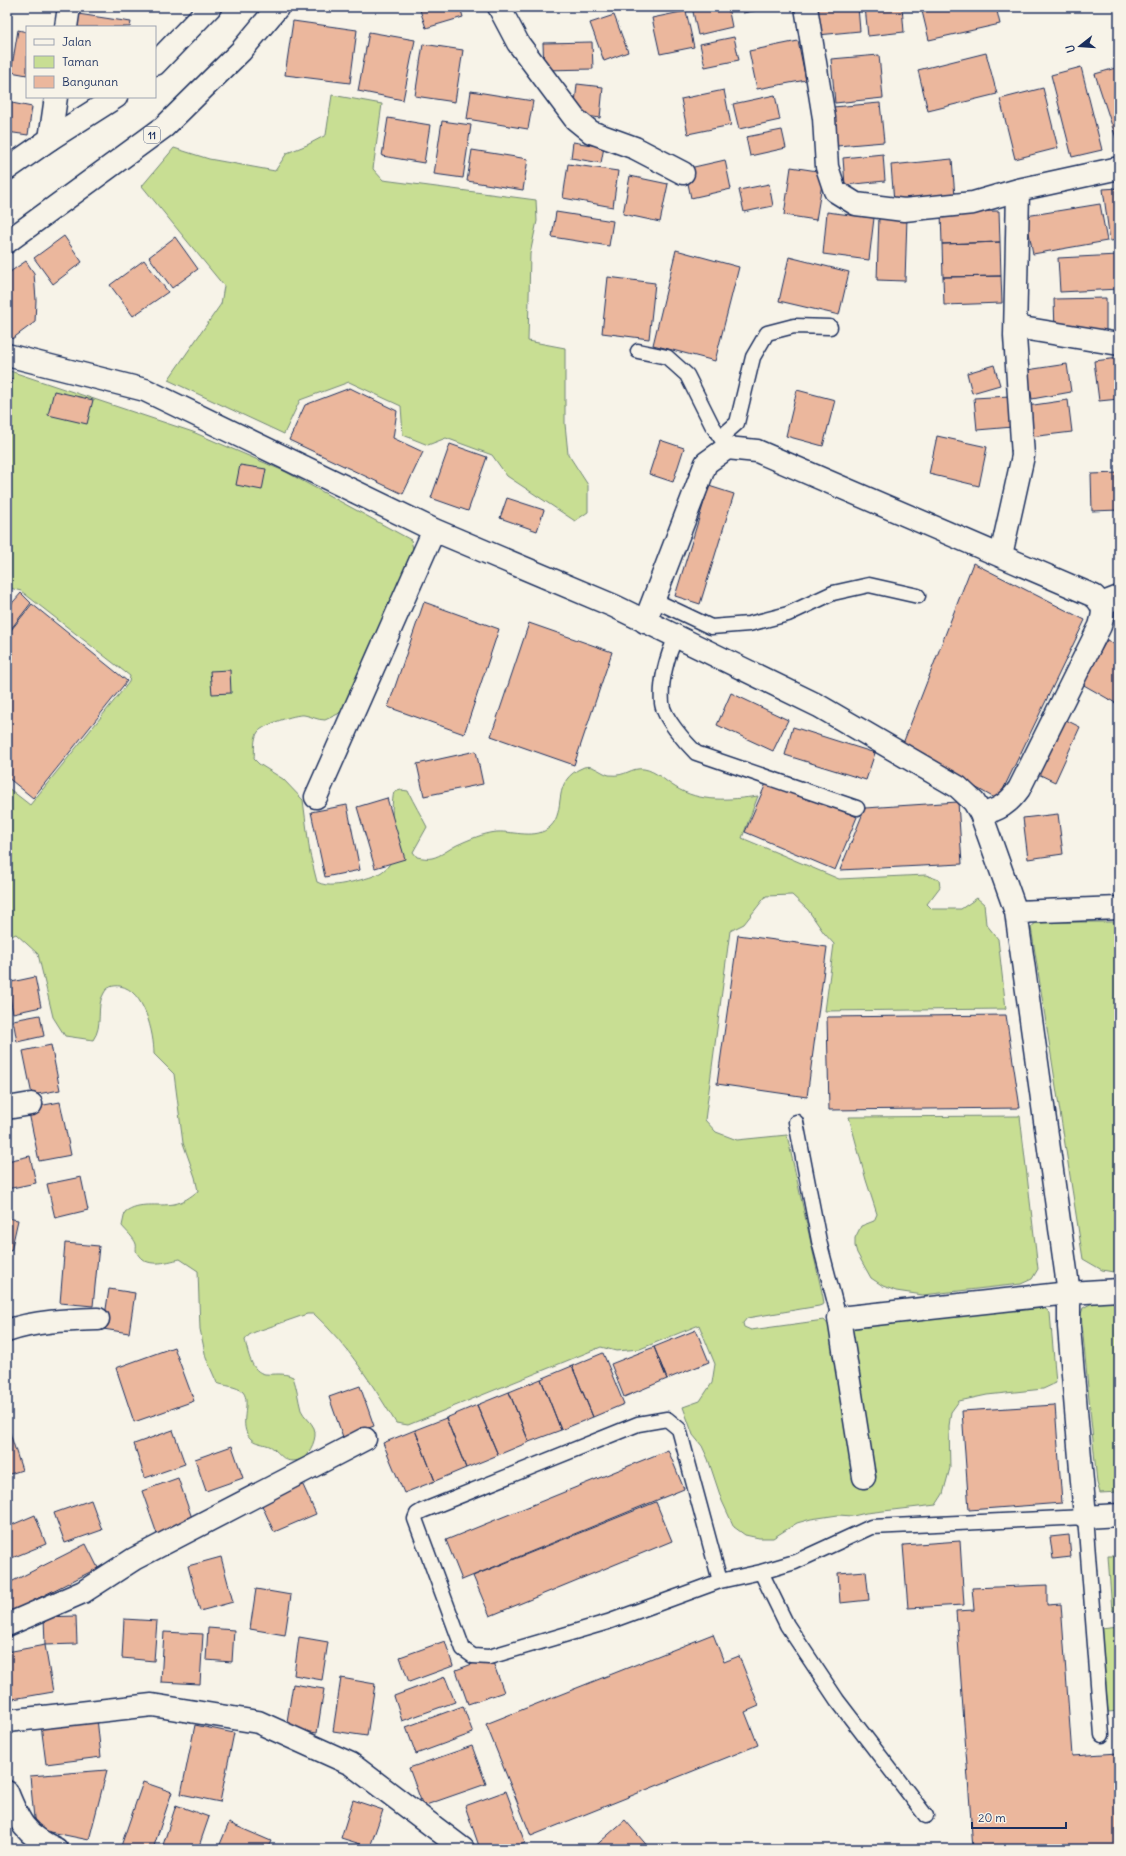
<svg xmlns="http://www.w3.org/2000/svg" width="1126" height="1856" viewBox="0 0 1126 1856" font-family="Delius,sans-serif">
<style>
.green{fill:#c8de93;stroke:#728678}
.building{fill:#ebb79d;stroke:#1b2f5e}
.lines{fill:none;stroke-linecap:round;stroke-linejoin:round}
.service-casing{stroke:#1b2f5e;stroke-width:17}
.minor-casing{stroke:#1b2f5e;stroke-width:25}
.trunk-casing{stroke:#1b2f5e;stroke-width:25}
.service{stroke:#f7f3e8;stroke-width:14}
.minor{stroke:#f7f3e8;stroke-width:22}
.trunk{stroke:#f7f3e8;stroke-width:22}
.labels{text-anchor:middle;stroke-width:3.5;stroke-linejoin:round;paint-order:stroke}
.shield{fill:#f7f3e8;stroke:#5d6a87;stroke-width:1}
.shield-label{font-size:10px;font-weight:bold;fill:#1b2f5e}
</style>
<rect width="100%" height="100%" fill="#f7f3e8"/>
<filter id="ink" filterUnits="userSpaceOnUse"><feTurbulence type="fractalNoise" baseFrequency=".025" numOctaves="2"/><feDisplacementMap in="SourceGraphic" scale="8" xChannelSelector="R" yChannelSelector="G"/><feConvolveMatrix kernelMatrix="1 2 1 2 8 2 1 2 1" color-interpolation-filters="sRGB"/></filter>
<g filter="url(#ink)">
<!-- green -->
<path class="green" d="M332 95 382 104 373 169 383 180 536 200 537 221 530 254 528 341 565 348V424L568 454 588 485V512L575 521 507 476 492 455 446 438 428 445 403 435 401 406 349 382 300 400 284 434 168 380 221 304 224 286 142 186 174 148 209 159 275 171 287 153 307 145 326 135Z
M7 370 193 432 286 472 411 540 413 549 343 709 338 714 325 720C317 720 311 716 304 715 295 714 263 725 258 732 253 739 255 750 254 759L259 764 283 779 303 800 310 854 317 882C328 888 343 884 356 881 367 878 381 876 389 865 397 854 389 810 394 792L401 790 408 791C414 804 421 815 427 827L413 852 417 857C422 858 428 859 432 858 441 856 449 849 457 845 468 840 484 833 497 832 514 831 536 840 550 827 568 810 549 781 584 767 593 764 601 773 609 775 627 777 630 767 644 769 656 771 665 781 675 787 700 803 730 800 758 796L742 838 839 879 926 875 939 880 940 887 927 904 932 909H961L977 898 984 904 986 924 998 939 1006 1009 825 1011 834 944 824 933 808 910 792 895 766 896 744 924 730 931 705 1120 716 1132 737 1140 787 1135 823 1297 824 1304 819 1306 747 1318 743 1323 744 1327 751 1330 824 1320 834 1331 1040 1304 1050 1313 1056 1383 1043 1389 987 1395 959 1401 951 1412 949 1426 950 1468 943 1494 936 1505 866 1513 853 1516 838 1515 811 1519 797 1523 773 1538H759L745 1535 734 1527 722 1501 708 1459 702 1446 693 1435 683 1407 700 1401 712 1383 715 1364 699 1325 640 1349 616 1351 601 1347 408 1425 396 1423C372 1384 348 1345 314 1314H307L255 1332 249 1335 245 1340C248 1352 251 1372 265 1374 275 1375 283 1372 293 1377 297 1388 298 1399 301 1410 304 1417 311 1421 314 1428 318 1438 310 1452 303 1459 286 1464 285 1459 274 1449 268 1443 257 1445 251 1439 237 1426 252 1403 243 1392 237 1386 224 1386 217 1383L206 1358 200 1329 198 1271 180 1259C166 1262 146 1269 137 1253 135 1250 137 1247 136 1244 134 1238 126 1231 122 1226L125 1212C139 1201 157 1207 174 1204 184 1202 190 1197 198 1191L195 1177 183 1143 174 1074 154 1054C154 1033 144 990 120 986 113 985 107 987 104 993 95 1007 104 1025 93 1040L65 1036 53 1017 38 954 16 934 7 938V787L30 805 122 691 129 682 130 676 21 591 10 588 7 591Z
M1037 922H1119V1273L1102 1270 1083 1259 1031 927Z
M1020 1116 1038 1269 1032 1279 1021 1284 923 1295 896 1291 883 1286 871 1278 857 1253 855 1246V1238L861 1226 874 1221 877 1214 866 1180 849 1117Z
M1119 1301V1492L1100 1493 1097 1483 1081 1314 1083 1308 1094 1302Z
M1108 1556H1119V1610L1112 1611Z
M1119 1626V1711L1108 1712 1101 1628Z"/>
<!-- building -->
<path class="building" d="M419 7H460L463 17 426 28Z
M692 7H728L732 27 698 35Z
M741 7H774L743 13Z
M815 7H858L860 31 818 35Z
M865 7H902L904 32 868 36Z
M921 7H996L1000 24 929 40Z
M1004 7H1025L1005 11Z
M686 11 694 47 660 54 652 18Z
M78 14 131 22 130 27H76Z
M614 15 628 52 604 61 590 23Z
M293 21 357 30 350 83 285 75Z
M18 30 27 32V75L11 72Z
M369 32 415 40 403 100 358 91Z
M734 37 739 60 705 67 700 44Z
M798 41 806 80 757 89 749 51Z
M592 42 593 69 544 70 543 43Z
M423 44 463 50 455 102 415 96Z
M986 53 997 94 928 111 918 70Z
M879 55 883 98 835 103 831 59Z
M1081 67 1102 150 1072 157 1051 75Z
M1119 67V137L1116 138 1095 74Z
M577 84 603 87 600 118 574 114Z
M1043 88 1058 148 1015 159 1000 99Z
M724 90 731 125 688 134 681 99Z
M471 91 533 101 528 129 467 119Z
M775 95 780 120 739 129 733 104Z
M7 102 32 107 28 135 7 132Z
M880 103 884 142 837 146 833 107Z
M388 118 430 125 424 163 382 156Z
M442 121 471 125 463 178 434 174Z
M782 130 786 148 750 156 746 137Z
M573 142 604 147 601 163 571 158Z
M472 150 528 159 523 190 467 181Z
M883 154 885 181 845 185 843 158Z
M952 159 955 197 894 202 891 165Z
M725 160 731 189 691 198 685 169Z
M568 164 618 171 613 207 563 198Z
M791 167 824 172 816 220 784 215Z
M630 176 668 184 660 222 623 214Z
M769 184 773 206 744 212 739 190Z
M1119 188V240L1110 241 1103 189Z
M1100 204 1107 241 1033 254 1026 216Z
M999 211 1000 242 942 244 941 212Z
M556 212 613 221 609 246 552 237Z
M827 212 874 218 869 260 823 254Z
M879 216 907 217 905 281 877 280Z
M64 236 82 262 53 284 34 258Z
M175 237 198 269 172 288 149 257Z
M1000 242 1001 276 943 277 942 244Z
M676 250 739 267 715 361 653 345Z
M1118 255 1119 289 1060 292 1058 258Z
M789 257 849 272 839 315 779 301Z
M144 260 168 292 133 316 110 285Z
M26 261 34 273 36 300 35 322 12 339 7 333V274Z
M1001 276 1002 303 944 305 943 277Z
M608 277 655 283 649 339 602 333Z
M1106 298V332H1055L1054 299Z
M1119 358V399L1099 401 1094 361Z
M1067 364 1071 392 1032 399 1027 370Z
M994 365 1000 385 972 393 967 373Z
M7 377 13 379 7 402Z
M350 388 397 411 393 438 423 452 403 494 289 440 305 405Z
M797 390 835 400 823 446 786 436Z
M54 391 93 400 87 424 48 415Z
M1010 396 1013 427 977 430 974 398Z
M1068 400 1072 432 1030 437 1027 406Z
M937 436 987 447 979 486 929 474Z
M660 440 684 448 673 482 649 474Z
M450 444 487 457 468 511 431 498Z
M240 465 266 469 262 490 236 485Z
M1119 473V510L1092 511 1091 474Z
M709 486 734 494 700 604 675 596Z
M507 498 544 510 537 531 500 518Z
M973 563 1085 620 998 800 902 746Z
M21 593 31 603 7 634V609Z
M424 602 499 629 464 734 388 707Z
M32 604 127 681 33 798 7 777V635Z
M529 623 612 652 574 765 491 736Z
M1107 640 1119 647V705L1082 684Z
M230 670 231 693 212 694 210 671Z
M731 693 788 720 773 751 717 725Z
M1060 717 1080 727 1055 782 1034 772Z
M793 727 875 753 866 780 785 755Z
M476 751 483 784 424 796 417 764Z
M768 779 857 817 835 870 745 832Z
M387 798 405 859 375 868 357 807Z
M958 802 962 864 840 870 865 808Z
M347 805 360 870 325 877 311 812Z
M1058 814 1063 854 1028 859 1023 818Z
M738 935 827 947 807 1097 717 1084Z
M35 977 41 1007 13 1013 7 983Z
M40 1015 44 1036 17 1042 13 1020Z
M1006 1015 1020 1108 829 1110 827 1017Z
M51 1045 60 1090 32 1095 23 1051Z
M60 1102 71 1155 39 1161 28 1108Z
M7 1137 10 1150H7Z
M30 1156 36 1183 7 1189V1161Z
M81 1177 88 1210 55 1218 47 1184Z
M7 1218 18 1220 11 1251 7 1250Z
M65 1243 99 1246 93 1306 60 1303Z
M109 1289 135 1293 129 1333 103 1329Z
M696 1330 709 1362 667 1379 654 1347Z
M174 1347 194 1401 134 1422 116 1368Z
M654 1347 667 1379 624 1397 611 1364Z
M603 1353 624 1404 593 1417 572 1366Z
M572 1366 593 1417 561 1430 541 1379Z
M541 1379 561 1430 529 1442 509 1392Z
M360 1386 374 1426 343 1437 329 1397Z
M509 1392 529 1442 498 1455 477 1405Z
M477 1405 498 1455 466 1468 446 1418Z
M1055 1405 1062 1503 969 1510 962 1411Z
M446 1418 466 1468 435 1481 415 1430Z
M7 1424 22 1470 7 1475Z
M173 1430 185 1464 145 1478 134 1444Z
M415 1430 435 1481 404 1493 383 1443Z
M232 1446 243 1478 206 1491 195 1459Z
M668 1450 684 1489 462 1580 446 1540Z
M178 1478 193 1521 157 1534 142 1491Z
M302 1483 316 1514 274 1532 260 1501Z
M91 1500 102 1530 65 1543 54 1513Z
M656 1502 672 1541 490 1616 473 1576Z
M35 1515 46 1544 7 1560V1527Z
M1069 1535 1071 1557 1053 1559 1050 1537Z
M960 1541 964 1605 908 1608 903 1545Z
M86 1544 98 1568 7 1614V1584Z
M221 1557 233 1602 200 1611 188 1566Z
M866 1571 869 1600 840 1603 838 1573Z
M1047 1585V1605L1061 1604 1072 1756 1119 1753V1849H973L956 1611 974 1610 972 1588Z
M256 1589 291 1595 285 1635 250 1629Z
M76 1616 77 1644 45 1645 44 1617Z
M124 1619 157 1621 154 1661 122 1658Z
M208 1628 234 1630 232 1662 206 1660Z
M164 1632 203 1634 200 1684 161 1682Z
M713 1634 724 1662 739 1656 759 1706 745 1712 758 1745 531 1836 486 1724Z
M299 1637 328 1642 322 1680 294 1675Z
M445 1641 453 1666 409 1682 400 1657Z
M45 1645 53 1692 7 1700V1652Z
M491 1657 504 1692 468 1704 456 1670Z
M445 1677 455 1702 402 1721 394 1696Z
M341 1678 375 1684 367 1736 333 1731Z
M293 1684 324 1689 317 1733 286 1728Z
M463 1706 473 1733 416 1754 406 1727Z
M97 1718 101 1757 46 1764 41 1725Z
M195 1725 234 1733 220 1802 181 1794Z
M472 1746 486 1784 423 1806 409 1768Z
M107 1770 89 1840 35 1829 30 1776Z
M143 1782 172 1792 153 1849H120Z
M506 1791 525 1843 508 1849H480L465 1806Z
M353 1800 383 1810 370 1847 341 1838Z
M176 1805 209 1817 198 1849H174L163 1845Z
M625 1820 650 1849H592Z
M229 1823 271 1841 267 1849H218Z"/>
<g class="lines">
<!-- service casing -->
<g class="service-casing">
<path id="service" d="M638 351 667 357 687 375 712 425 725 444
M721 437 737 423 753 357 767 333 794 326 830 327
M654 600 711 627 749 624 788 614 833 593 869 585 918 596
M676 637C667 656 660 682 662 703 663 717 686 743 696 753L857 808
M796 1122 819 1241 839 1318
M761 1572 787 1625 837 1700 926 1816
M720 1581 679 1429 667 1419 638 1424 422 1511 417 1514 415 1519 463 1649 473 1656 489 1657 608 1622 720 1581 761 1572 795 1562 871 1527 1085 1517 1102 1735"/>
</g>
<!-- minor casing -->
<g class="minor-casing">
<path id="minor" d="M499 7 518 43 575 119 591 132 635 148 683 173
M806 7 824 118 827 167 835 191 856 204 904 210 973 203 1018 190 1119 168
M66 27 69 7
M50 139 56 97
M1016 327 1119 344
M7 355 145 390 434 530 614 606 819 706 958 787 974 802 981 814 1016 912 1069 1293V1327L1085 1517 1119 1515
M1001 555 1023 456 1015 336 1018 190
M1101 604 1119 597
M645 622 706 463 727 448 757 451 1094 596C1105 607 1104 612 1100 626L1019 789C1008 804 999 810 981 814
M316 797 434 530
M1016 912 1119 908
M7 1108 31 1104
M7 1331C35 1321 68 1320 98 1319
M864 1477 839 1318 1069 1293 1119 1290
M7 1625 83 1592 134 1559 365 1439
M7 1721 152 1705 258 1722 351 1764 463 1849
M7 1792C19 1822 25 1835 56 1849"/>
</g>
<!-- trunk casing -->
<g class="trunk-casing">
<path id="trunk" d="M155 64 210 7
M7 169 50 139 116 97
M7 242 164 127 241 51 278 7"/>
</g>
<!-- service -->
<use href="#service" class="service"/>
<!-- minor -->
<use href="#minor" class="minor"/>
<!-- trunk -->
<use href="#trunk" class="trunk"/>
</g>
</g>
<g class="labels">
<!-- shield labels -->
<rect class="shield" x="144" y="127" width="16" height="16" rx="3"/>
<g class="shield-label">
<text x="152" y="139">11</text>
</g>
</g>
<!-- margin -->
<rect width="1126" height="1856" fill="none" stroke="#f7f3e8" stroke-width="24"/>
<rect x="12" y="12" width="1102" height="1832" fill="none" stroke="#1b2f5e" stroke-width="1.5" filter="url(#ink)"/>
<!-- legend -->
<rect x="26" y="26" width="130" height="72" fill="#f7f3e8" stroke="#9fa5b1"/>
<rect x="34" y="39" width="20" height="6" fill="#f7f3e8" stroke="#9fa5b1"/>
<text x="62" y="46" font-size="12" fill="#1b2f5e">Jalan</text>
<rect x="34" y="56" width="20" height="12" fill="#c8de93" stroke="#9fa5b1"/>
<text x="62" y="66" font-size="12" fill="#1b2f5e">Taman</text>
<rect x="34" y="76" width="20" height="12" fill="#ebb79d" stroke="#9fa5b1"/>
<text x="62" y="86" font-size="12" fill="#1b2f5e">Bangunan</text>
<!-- north arrow -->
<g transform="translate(1080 46) rotate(253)" stroke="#f7f3e8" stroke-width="3" paint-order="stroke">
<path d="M0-3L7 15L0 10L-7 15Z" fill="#1b2f5e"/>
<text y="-6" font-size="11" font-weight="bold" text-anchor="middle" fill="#1b2f5e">U</text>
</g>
<!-- scale -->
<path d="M972 1822v6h94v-6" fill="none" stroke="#1b2f5e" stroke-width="2"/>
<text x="978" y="1822" font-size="12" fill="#1b2f5e" stroke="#f7f3e8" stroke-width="3" paint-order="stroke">20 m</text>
</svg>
